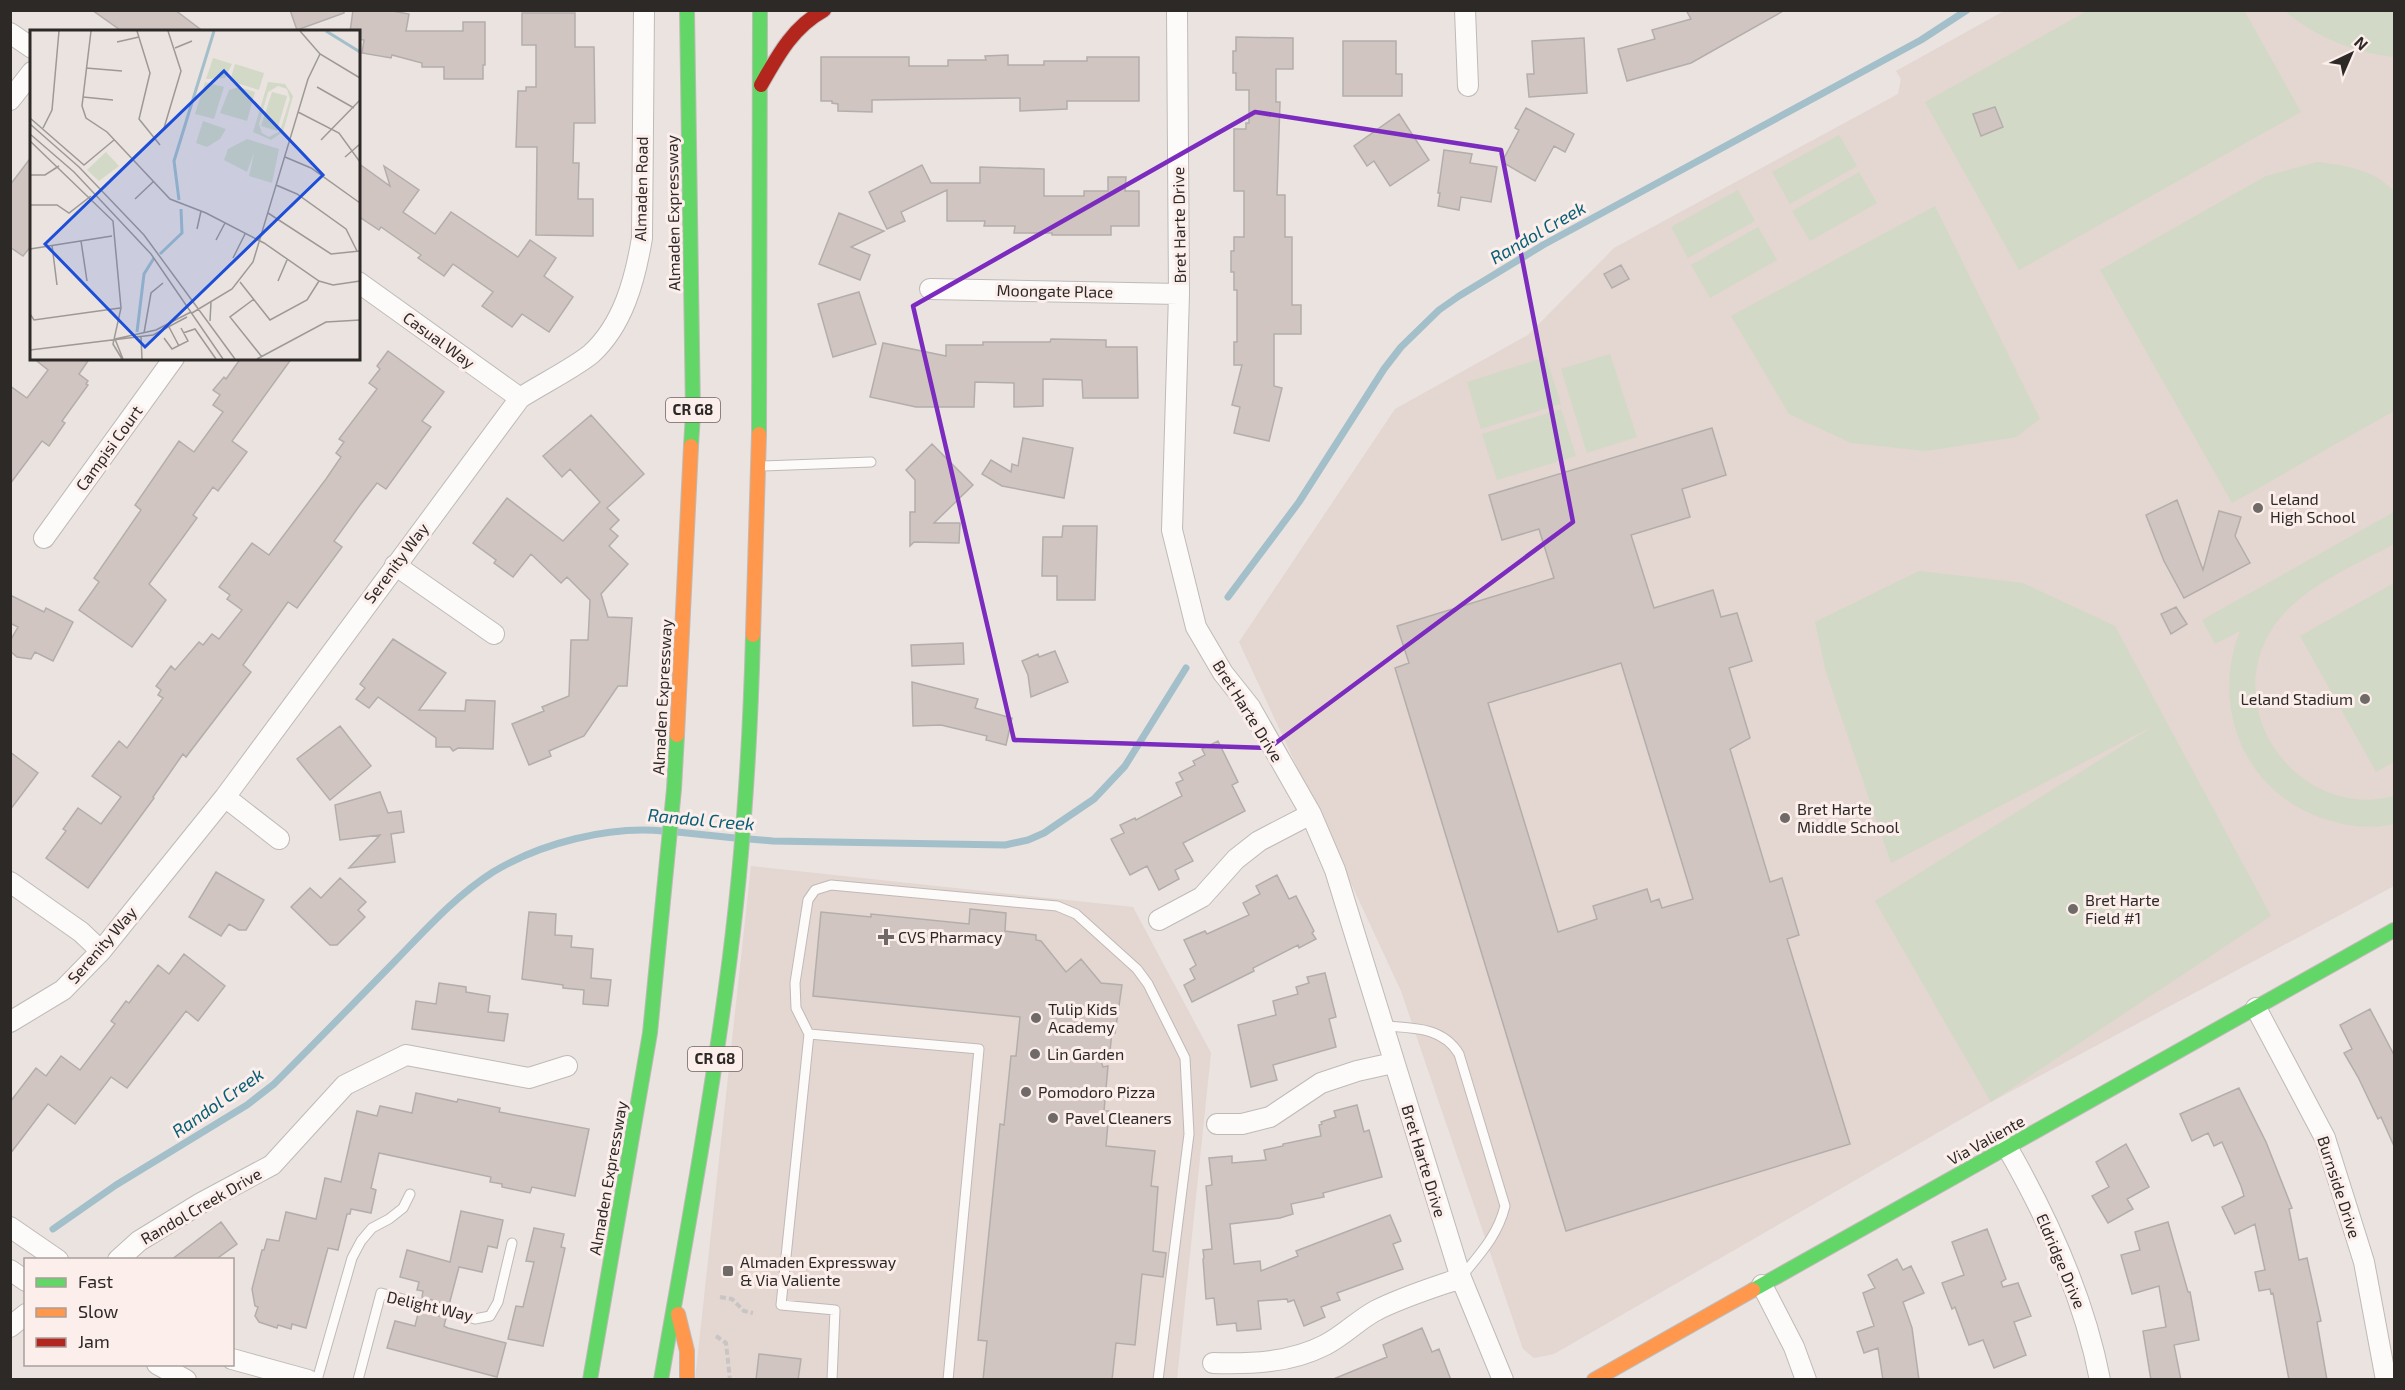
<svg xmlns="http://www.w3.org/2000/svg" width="2405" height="1390" viewBox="0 0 2405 1390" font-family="'Exo 2',sans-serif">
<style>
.built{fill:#e4d6d0}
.green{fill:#d2d9c6}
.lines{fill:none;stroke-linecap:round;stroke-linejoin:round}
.stream{stroke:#a3bfc9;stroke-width:7}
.building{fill:#d0c5c1;stroke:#b3aeab;stroke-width:1.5;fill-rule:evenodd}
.lane-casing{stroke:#bfbab7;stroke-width:11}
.street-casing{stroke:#bfbab7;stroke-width:22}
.fast-casing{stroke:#bfbab7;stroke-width:16}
.slow-casing{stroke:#bfbab7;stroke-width:16}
.jam-casing{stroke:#bfbab7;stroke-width:16}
.path{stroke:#c8c5c5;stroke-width:4;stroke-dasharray:6 3;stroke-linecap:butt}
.lane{stroke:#fcfbfa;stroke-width:9}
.street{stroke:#fcfbfa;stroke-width:20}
.fast{stroke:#63d668;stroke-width:14}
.slow{stroke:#ff974d;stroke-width:14}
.jam{stroke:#b3261e;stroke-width:14}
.marked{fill:none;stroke:#7b2cbf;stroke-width:4.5;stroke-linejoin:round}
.poi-dot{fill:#6f6a68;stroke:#fceeea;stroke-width:2}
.labels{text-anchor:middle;stroke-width:6;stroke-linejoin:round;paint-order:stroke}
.shield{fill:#fceeea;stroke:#6b6462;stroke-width:1.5}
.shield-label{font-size:15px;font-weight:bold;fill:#2d2927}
.street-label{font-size:16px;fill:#2d2927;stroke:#fceeea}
.poi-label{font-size:16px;fill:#2d2927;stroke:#fceeea;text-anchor:start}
.water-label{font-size:18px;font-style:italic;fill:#065f76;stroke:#fceeea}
.inset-river{fill:none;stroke:#a3bfc9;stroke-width:3}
.inset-road{fill:none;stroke:#9e9996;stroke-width:1.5}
.view{fill:#1d4ed8;fill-opacity:0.15;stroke:#1d4ed8;stroke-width:3}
.inset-edge{fill:none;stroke:#2d2927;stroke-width:3}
</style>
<rect width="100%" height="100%" fill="#eae3e0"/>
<!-- built -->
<path class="built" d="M2004 11H2394V886L1991 1102 1554 1354 1534 1358 1523 1349 1401 991 1239 642 1395 409 1528 335 1614 248 1898 94 1901 79 1896 71Z
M751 866 1133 907 1211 1053 1177 1379 695 1380Z"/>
<!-- green -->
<path class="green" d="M2244 10 2301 112 2019 270 1925 102 2087 11Z
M2285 11H2394V57C2355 53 2315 37 2285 11Z
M1839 135 1857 166 1790 204 1772 172Z
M2317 162C2345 165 2376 170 2394 192V411L2232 503 2100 270 2266 176Z
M1859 172 1877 203 1810 241 1792 211Z
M1738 190 1755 221 1688 258 1671 227Z
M1935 206 2040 419 2016 437 1926 451 1851 443 1789 414 1731 316Z
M1758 227 1777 260 1710 298 1691 265Z
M1610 354 1637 437 1587 453 1561 369Z
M1546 357 1561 404 1481 429 1467 382Z
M1561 409 1576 456 1497 480 1482 434Z
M2394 512V544C2354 566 2298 588 2272 629 2219 712 2300 821 2394 796V824C2374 829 2351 827 2331 821 2247 797 2209 711 2240 631L2215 644 2202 620Z
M1919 571 2023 583 2115 626 2271 916 1991 1102 1875 901 2157 724 1891 863 1826 672 1815 622Z
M2394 583V762L2376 772 2300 636Z"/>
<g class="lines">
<!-- stream -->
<path class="stream" d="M1228 597 1299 502 1384 369 1401 347 1439 310 1459 296 1543 245 1921 40 1967 10
M677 832 735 838
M749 839 773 841 1005 845 1028 840 1044 833 1094 799 1125 766 1186 668
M53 1229 116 1185 247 1105 274 1084C316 1042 357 1000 399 957 428 927 457 895 493 872 541 843 608 826 663 831"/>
</g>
<!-- building -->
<path class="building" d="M92 10H175L204 32H123Z
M290 10H344V13L297 30Z
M353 10H387L409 14 406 31H463V22H485V65H483V79H444V67H422V63L392 55 391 58 362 53 364 40 358 39V32H350Z
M1686 10H1785L1691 63 1627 81 1618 49 1655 39 1652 30 1691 19Z
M522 13H575V47H594L595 123H574L573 163H579L578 199H593V236L536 235 537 147H516L518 91H526V87H536V45H522Z
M1236 37 1293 38V69H1276V102H1280L1277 195H1285V237H1292V305H1301V334H1274V386L1282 388 1269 441 1234 433 1240 407 1232 405 1242 365H1234V342H1237V290H1234V272H1231V251H1234V237H1244V191H1234V129H1246V123H1249V90H1236V73H1233V51H1236Z
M1584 38 1587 93 1529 97 1527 74H1534L1532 41Z
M1343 41H1396V74H1402V96H1343Z
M1008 55V65H1044V61H1087V57H1139V101H1067V109L1020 111V98L872 100V112L838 111V104L832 103V101H821V57H909V66H948V60H986L985 56Z
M1995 107 2003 127 1981 136 1973 114Z
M1526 108 1574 134 1565 152 1554 146 1535 181 1502 162 1519 130 1515 128Z
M1399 114 1429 160 1390 186 1374 161 1367 166 1354 146Z
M1444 150 1472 154 1470 163 1497 167 1491 202 1461 197 1459 210 1438 206 1440 193H1438Z
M32 156V245L23 256 10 247V185Z
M358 163 390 186 384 166 419 190 403 212 435 234 451 212 518 257 530 240 556 258 544 276 573 297 549 332 522 314 512 327 482 306 493 292 453 264 444 276 418 258 421 255 381 227 379 230 358 216Z
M922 165 931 183H980V167L1044 169V196H1084V191H1108V177H1126L1125 191H1139V226H1111V235H1052V233H1014L1015 226H984L985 221H947V190L901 212 905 221 887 229 869 192Z
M839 213 884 231 851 247 870 255 860 280 819 264Z
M1621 265 1629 279 1612 288 1604 274Z
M859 292 876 344 833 357 818 304Z
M1051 339 1106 340V347H1137L1138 398H1083L1082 380 1043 379V406L1014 407V383L975 382 974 407H916L870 397 883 343 946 356V345H983V342H1050Z
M388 351 444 392 422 421 431 427 386 489 377 483 360 505 334 541 342 547 297 608 288 602 243 665 251 672 186 757 183 754 153 797 154 798 88 888 46 858 66 831 63 829 78 808 101 824 121 797 92 776 119 741 127 748 150 716 163 698 158 695 161 690 156 686 171 666 175 670 199 642 203 645 212 634 219 639 242 610 227 599 230 595 219 587 252 543 269 555 326 479 341 457 336 453 344 442 339 439 377 389 369 383 380 369 377 366Z
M33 358H90L79 374 88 381 86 384 88 385 62 421 65 423 49 446 42 441 10 484V386L27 398 48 370Z
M241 358H292L232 441 247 452 218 491 213 487 193 515 197 518 149 584 166 600 132 647 79 610 99 582 94 578 141 510 135 505 179 441 194 452 223 412 213 405 220 395 213 390 224 377 226 379Z
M591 415 644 474 607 508 619 520 610 529 618 536 609 546 628 564 601 594 608 617 632 618 627 686H618L584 736 549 751 551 756 529 765 512 724 544 711 542 707 569 696 571 640H588L590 600 567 577 561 583 531 554 513 577 494 563 496 560 473 543 507 498 563 541 600 502 570 469 562 477 543 456Z
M1712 428 1726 475 1682 489 1690 517 1631 535 1654 608 1713 590 1721 617 1737 613 1752 661 1729 668 1750 738 1730 749 1770 882 1782 878 1799 935 1787 939 1850 1144 1566 1231 1395 668 1409 663 1397 626 1554 578 1539 529 1502 540 1489 495ZM1621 663 1693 899 1662 908 1659 899 1651 902 1647 889 1593 906 1597 919 1558 932 1488 703Z
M1023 438 1073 448 1064 498 1002 486 982 474 991 460 1011 472 1012 464 1018 466Z
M932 444 973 485 934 523H960L959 543 914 542 910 546V512H915V480L906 470Z
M2177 500 2203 570 2219 511 2241 517 2235 536 2250 563 2184 598 2164 561 2146 515Z
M1063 526H1097L1095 600H1057V576H1042L1043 537H1062Z
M10 595 44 612 46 608 73 622 53 661 35 652 31 659 17 657 10 651V641L18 627 10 623Z
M2176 607 2187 624 2171 634 2161 614Z
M393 639 446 673 419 710 465 711 466 700 495 701 493 749 458 748 453 751 450 747H436V738L378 697 369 708 356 699 365 688 360 684Z
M963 643 964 664 912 666 911 645Z
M1055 651 1068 682 1031 697 1028 675 1022 661 1038 654 1039 657Z
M912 682 978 699 975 708 1012 718 1006 745 986 740 987 736 941 725 913 726Z
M340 726 371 766 330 800 297 759Z
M1218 741 1238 782 1232 785 1245 811 1183 843 1193 861 1175 870 1179 879 1159 890 1147 866 1130 875 1111 839 1124 833 1120 825 1135 818 1136 820 1182 796 1176 783 1183 780 1179 773 1195 765 1193 761 1205 755 1202 749Z
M10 752 38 773 10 810Z
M380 792 388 813 401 811 404 832 391 834 395 862 349 868 380 835 340 840 335 805Z
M216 872 264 900 246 930H239L229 924 221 936 189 917Z
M1277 875 1289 899 1296 896 1314 931 1312 933 1316 939 1299 948 1298 945 1253 968 1254 971 1192 1002 1184 985 1195 979 1190 969 1196 965 1184 940 1205 931 1207 934 1249 915 1243 903 1260 894 1256 886Z
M340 878 366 902 358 910 365 917 337 945H330L291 907 310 888 321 898Z
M970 909 1006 913 1005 931 1036 935V940L1041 941 1066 972 1081 959 1101 983 1122 985 1115 1033 1112 1032 1110 1051 1099 1056 1103 1067 1108 1066 1104 1111H1109L1106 1146 1155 1151 1151 1186 1158 1187 1153 1251 1166 1253 1163 1277 1142 1274 1135 1345 1116 1343 1112 1380H983L987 1341 978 1340 1000 1124 1004 1125 1011 1056H1016L1020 1017 813 996 821 912 871 917V914L969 924Z
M529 912 556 914 555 935 572 936 571 947 593 949 591 978 611 980 608 1006 583 1004 584 990 563 988V985L522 979Z
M184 954 225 986 198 1021 186 1011 127 1088 111 1077 75 1124 48 1104 10 1154V1102L36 1068 46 1076 61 1056 80 1070 115 1024 111 1021 126 1001 129 1003 158 965 169 974Z
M1325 973 1336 1017 1329 1019 1336 1047 1273 1065 1277 1080 1251 1087 1238 1025 1276 1015 1273 1001 1298 994 1296 987 1309 983 1307 977Z
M439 983 466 987V992L490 996 488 1012 508 1014 504 1041 412 1029 416 1001 436 1004Z
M2370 1009 2394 1055V1146L2381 1117 2378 1119 2358 1077 2344 1053 2352 1049 2340 1025Z
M2239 1088 2266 1142 2292 1208 2289 1209 2299 1260 2307 1258 2321 1321 2317 1322 2327 1380H2289L2273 1293 2271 1294 2270 1289 2259 1291 2255 1272 2265 1270 2255 1224 2235 1234 2222 1207 2244 1196 2241 1186 2222 1142 2214 1146 2208 1133 2192 1141 2180 1114Z
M416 1093 457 1102 458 1099 500 1108 499 1112 589 1129 575 1196 532 1187 530 1193 502 1187V1184L490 1182 491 1177 379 1153 371 1188 376 1190 371 1213 351 1209 350 1214H347L338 1250 328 1248 306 1328 292 1324 291 1329 278 1325 277 1328 259 1322 255 1316 258 1307 255 1306 252 1289 262 1250H264L267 1239 279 1241 286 1212 316 1219 325 1178 341 1182 357 1111 377 1116 380 1106 412 1113Z
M1357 1105 1364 1132 1369 1130 1382 1177 1323 1193 1324 1197 1291 1204 1293 1214 1280 1218 1230 1224 1234 1264 1260 1261 1261 1271 1298 1256 1296 1251 1390 1215 1401 1241 1393 1244 1403 1269 1337 1293 1340 1300 1321 1307 1325 1317 1304 1326 1294 1300 1288 1302 1287 1299 1258 1301 1261 1329 1237 1331 1236 1323 1217 1325 1214 1298 1206 1299 1203 1259 1204 1258 1203 1250 1212 1249 1206 1186 1212 1185 1209 1158 1232 1156V1163L1266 1160 1264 1150 1283 1146V1144L1321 1136 1319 1125 1322 1124 1321 1122 1336 1117 1334 1111Z
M2126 1144 2149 1187 2127 1199 2133 1209 2108 1223 2092 1196 2109 1187 2096 1162Z
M461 1211 503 1220 497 1248 488 1246 482 1272 459 1267 449 1305 422 1297 423 1291 417 1290 419 1282 400 1277 407 1250 450 1262Z
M221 1222 237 1244 215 1260H171Z
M2168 1222 2188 1292H2190L2199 1340 2174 1345 2181 1380H2151L2143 1331 2166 1327 2159 1286 2132 1294 2121 1255 2140 1250 2135 1232Z
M534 1228 564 1234 561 1247 565 1248 543 1346 508 1339 516 1306 523 1307 534 1262 526 1261Z
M1987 1229 2006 1279 2001 1282 2003 1287 2018 1283 2031 1316 2014 1322 2026 1355 1994 1368 1983 1340 1969 1345 1955 1307 1952 1309 1942 1283 1964 1275 1952 1242Z
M1897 1259 1903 1270 1911 1266 1924 1293 1903 1302 1912 1328 1919 1380H1883L1878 1348 1864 1353 1857 1332 1874 1326 1863 1293 1875 1288 1868 1275Z
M419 1310 446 1318 444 1326 448 1328 506 1343 497 1377 387 1348 395 1321 415 1326Z
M1422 1328 1432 1352 1439 1349 1451 1380H1331L1387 1357 1383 1345Z
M759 1354 801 1359 798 1380H756Z"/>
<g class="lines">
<!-- lane casing -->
<g class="lane-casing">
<path id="lane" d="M763 466 871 462
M1385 1026C1413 1028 1443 1027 1459 1054L1505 1206C1498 1235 1480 1254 1462 1276
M809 1034 796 1008 795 983 808 900 815 890 831 885 1057 906 1076 914 1137 969 1148 984 1185 1058 1189 1134 1158 1380
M317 1380 352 1258 361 1241 372 1228 389 1219 403 1208 410 1194
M358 1380 381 1293 475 1319 490 1316 498 1302 512 1243
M832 1380 835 1310 781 1305 809 1034 979 1049 948 1380"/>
</g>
<!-- street casing -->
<g class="street-casing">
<path id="street" d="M1177 10 1179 294 1172 530 1196 627 1223 673 1250 707 1311 814 1335 870 1461 1278 1503 1380
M1465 10 1468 86
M10 33 32 48
M10 100 32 72
M358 282 520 398
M930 289 1179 294
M44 538 174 358
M395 565 494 634
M225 797 279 839
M10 882 81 932 101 951
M1159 920 1202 897 1236 859 1259 841 1311 814
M2256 1008 2325 1138 2364 1262 2386 1380
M10 1022 63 990 101 951 225 797 520 398C540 385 574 368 591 354 623 325 635 280 642 238L644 10
M1217 1124H1242L1270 1117 1321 1083 1357 1071 1393 1063
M2007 1147C2049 1220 2084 1297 2100 1380
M10 1227 58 1260
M118 1260 139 1241 201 1203 272 1165 345 1085 406 1055 529 1078 567 1066
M10 1270 26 1281
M1762 1285 1794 1347 1806 1380
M10 1327 26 1314
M232 1359 308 1380
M1213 1363C1251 1364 1290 1363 1325 1345 1343 1336 1357 1321 1375 1311 1402 1297 1432 1288 1461 1278
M157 1364 186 1380"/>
</g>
<!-- fast casing -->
<g class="fast-casing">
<path id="fast" d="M687 10 693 414 691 446
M759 434 760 10
M1753 1290 2394 930
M590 1380 650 1033 674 789 677 735
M661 1380C684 1249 708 1119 726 987 742 871 750 753 753 635"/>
</g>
<!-- slow casing -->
<g class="slow-casing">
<path id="slow" d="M753 635 759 434
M677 735 691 446
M678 1314 687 1351V1380
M1594 1380 1753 1290"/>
</g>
<!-- jam casing -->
<g class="jam-casing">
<path id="jam" d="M761 85C778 55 793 27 824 10"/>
</g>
<!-- path -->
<path class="path" d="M720 1297 732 1299 744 1311 753 1313
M716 1336 726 1343 730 1380"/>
<!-- lane -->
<use href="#lane" class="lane"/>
<!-- street -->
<use href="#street" class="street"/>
<!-- fast -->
<use href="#fast" class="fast"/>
<!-- slow -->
<use href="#slow" class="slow"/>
<!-- jam -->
<use href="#jam" class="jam"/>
</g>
<!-- marked area -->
<path class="marked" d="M1255 112 1501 150 1573 522 1269 748 1014 740 913 306Z"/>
<!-- markers -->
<g class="poi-dot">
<circle cx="2258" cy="508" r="6"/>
<circle cx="2365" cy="699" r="6"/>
<circle cx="1785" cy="818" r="6"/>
<circle cx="2073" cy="909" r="6"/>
<path d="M883 928h6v6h6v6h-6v6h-6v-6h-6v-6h6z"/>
<circle cx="1036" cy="1018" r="6"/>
<circle cx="1035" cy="1054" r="6"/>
<circle cx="1026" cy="1092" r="6"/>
<circle cx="1053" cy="1118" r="6"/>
<rect x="722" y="1265" width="12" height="12" rx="3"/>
</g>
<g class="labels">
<!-- shield labels -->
<g class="shield">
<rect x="666" y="398" width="54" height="24" rx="4.5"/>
<rect x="688" y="1047" width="54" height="24" rx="4.5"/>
</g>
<g class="shield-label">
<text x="693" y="415">CR G8</text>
<text x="715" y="1064">CR G8</text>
</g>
<!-- street labels -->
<g class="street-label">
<text transform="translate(641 189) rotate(-89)" y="6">Almaden Road</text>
<text transform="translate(673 213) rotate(-91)" y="6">Almaden Expressway</text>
<text transform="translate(1179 225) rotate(-91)" y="6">Bret Harte Drive</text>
<text transform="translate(1055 291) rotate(1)" y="6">Moongate Place</text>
<text transform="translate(439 340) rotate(36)" y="6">Casual Way</text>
<text transform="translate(109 448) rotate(-54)" y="6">Campisi Court</text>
<text transform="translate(396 563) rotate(-53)" y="6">Serenity Way</text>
<text transform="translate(662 697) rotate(-87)" y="6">Almaden Expressway</text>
<text transform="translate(1248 711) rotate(58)" y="6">Bret Harte Drive</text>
<text transform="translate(102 945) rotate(-49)" y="6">Serenity Way</text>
<text transform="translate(1986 1140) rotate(-29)" y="6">Via Valiente</text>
<text transform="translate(1424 1161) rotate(73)" y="6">Bret Harte Drive</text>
<text transform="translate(608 1178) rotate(-80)" y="6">Almaden Expressway</text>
<text transform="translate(2339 1187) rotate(72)" y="6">Burnside Drive</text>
<text transform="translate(201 1206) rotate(-30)" y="6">Randol Creek Drive</text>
<text transform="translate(2061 1261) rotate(67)" y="6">Eldridge Drive</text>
<text transform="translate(430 1306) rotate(13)" y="6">Delight Way</text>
</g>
<!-- poi labels -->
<g class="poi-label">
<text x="2270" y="505">Leland<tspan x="2270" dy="18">High School</tspan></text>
<text x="2353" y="705" text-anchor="end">Leland Stadium</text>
<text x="1797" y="815">Bret Harte<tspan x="1797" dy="18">Middle School</tspan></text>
<text x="2085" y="906">Bret Harte<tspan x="2085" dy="18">Field #1</tspan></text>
<text x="898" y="943">CVS Pharmacy</text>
<text x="1048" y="1015">Tulip Kids<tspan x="1048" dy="18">Academy</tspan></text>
<text x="1047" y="1060">Lin Garden</text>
<text x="1038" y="1098">Pomodoro Pizza</text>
<text x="1065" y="1124">Pavel Cleaners</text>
<text x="740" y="1268">Almaden Expressway<tspan x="740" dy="18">&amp; Via Valiente</tspan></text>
</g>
<!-- water labels -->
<g class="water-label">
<text transform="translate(1538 233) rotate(-30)" y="6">Randol Creek</text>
<text transform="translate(701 820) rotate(5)" y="6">Randol Creek</text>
<text transform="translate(218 1103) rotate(-35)" y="6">Randol Creek</text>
</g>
</g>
<!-- overview -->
<g transform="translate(30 30)">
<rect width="330" height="330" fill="#eae3e0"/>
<path d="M183 28 202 34 195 48 176 49ZM205 34 234 43 229 60 200 51ZM175 52 194 57 184 89 165 84ZM238 52 255 54 263 66 253 102 241 110 223 102ZM248 56 257 59 260 69 250 101 239 107 232 103 229 94 238 62ZM209 57 225 62 217 91 190 83 199 60ZM242 62 257 66 247 101 231 96ZM173 91 196 99 190 109 177 117 166 113ZM217 109 249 119 242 153 219 146 224 123 217 142 194 130 198 119ZM76 122 89 136 69 151 57 140Z" fill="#d2d9c6" fill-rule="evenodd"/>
<path class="inset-river" d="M296 1 330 22M149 170 144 131 184 1M130 224 152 203 151 179M107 302 114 244 124 228"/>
<path class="inset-road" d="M61 1 52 76 56 88 77 102 140 169 176 183 234 213 289 251 303 255 330 251M107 1 120 43 109 89 130 115M270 1 290 24 330 48M87 12 109 7M145 18 162 11M56 38 92 41M287 57 324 78M53 67 83 70M268 82 309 103 330 132M0 88 54 135 84 110M0 94 49 137 114 205 205 329M13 98 22 80 29 1M0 104 44 142 121 224 193 329M291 110 330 70M0 111 83 191 91 278 83 314 92 329M255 127 281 138 330 173M315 127 330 114M0 145H15L29 136M80 150 134 98 151 41 138 1M246 155 267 164 316 199 327 221M105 169 124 151M0 175H27L39 183 61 166M238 183 301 224 330 221M167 199 171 181M186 210 195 193M51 211 57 251M22 215 27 255M0 219 82 206M203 228 215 204M248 251 257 230M210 252 240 290 277 270 289 251M224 269 200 287 232 327M162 283 202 259 223 232 278 49 290 24M0 284 4 290 90 278M180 291 181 272M139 297 149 316M114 303 121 263 133 253M153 303 165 299 186 329M111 307 112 329M134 308 142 319 158 311 151 298M85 309 126 300 161 282M85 309 93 329M0 320 123 305 157 287M227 329 296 292 330 290"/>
<path class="view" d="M194 41 293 145 115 317 15 214Z"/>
<rect width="330" height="330" class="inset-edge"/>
</g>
<!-- border -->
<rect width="2405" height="1390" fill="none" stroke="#2d2927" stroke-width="24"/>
<!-- legend -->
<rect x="24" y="1258" width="210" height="108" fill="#fceeea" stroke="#a99f9c" stroke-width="1.5"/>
<rect x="36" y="1278" width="30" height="9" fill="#63d668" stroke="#a99f9c" stroke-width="1.5"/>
<text x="78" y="1288" font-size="18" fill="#2d2927">Fast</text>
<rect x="36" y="1308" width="30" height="9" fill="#ff974d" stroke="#a99f9c" stroke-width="1.5"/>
<text x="78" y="1318" font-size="18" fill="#2d2927">Slow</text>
<rect x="36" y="1338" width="30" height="9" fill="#b3261e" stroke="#a99f9c" stroke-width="1.5"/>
<text x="78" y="1348" font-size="18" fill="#2d2927">Jam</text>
<!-- north arrow -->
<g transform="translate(2351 54) rotate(44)" stroke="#fceeea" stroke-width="4.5" paint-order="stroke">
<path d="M0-4.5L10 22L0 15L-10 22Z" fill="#2d2927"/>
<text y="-9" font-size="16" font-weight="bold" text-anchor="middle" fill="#2d2927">N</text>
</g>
</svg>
